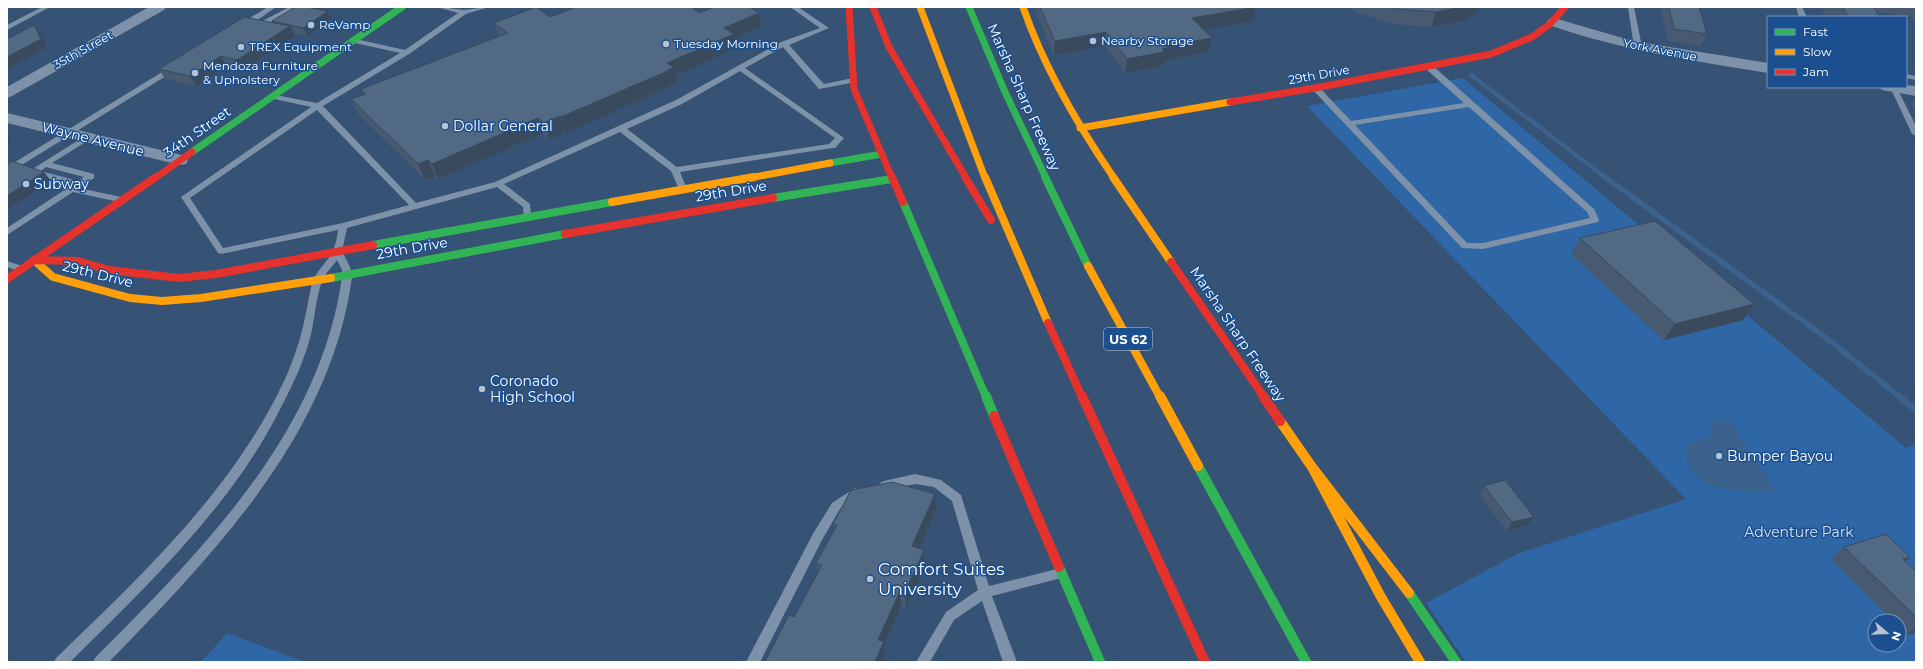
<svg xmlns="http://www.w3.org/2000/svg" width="1923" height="669" viewBox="0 0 1923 669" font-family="Montserrat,sans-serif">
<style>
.green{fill:#2f66a5;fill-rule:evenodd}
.water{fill:#3b618d}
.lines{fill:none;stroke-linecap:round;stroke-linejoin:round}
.stream-far2{stroke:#3b618d;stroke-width:4.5}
.stream-far1{stroke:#3b618d;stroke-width:5.5}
.stream{stroke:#3b618d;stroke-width:7}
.lane{fill:#7d92a8;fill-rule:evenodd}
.street{fill:#7d92a8;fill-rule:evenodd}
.fast-far2{stroke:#30b455;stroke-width:7}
.fast-far1{stroke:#30b455;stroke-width:8}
.fast{stroke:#30b455;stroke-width:10}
.slow-far2{stroke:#ff9f0a;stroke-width:7}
.slow-far1{stroke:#ff9f0a;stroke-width:8}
.slow{stroke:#ff9f0a;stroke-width:10}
.jam-far2{stroke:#e5322d;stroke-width:7}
.jam-far1{stroke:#e5322d;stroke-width:8}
.jam{stroke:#e5322d;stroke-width:10}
.wall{fill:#475a72}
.shaded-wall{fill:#394a5c}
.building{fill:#526984;stroke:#394a5c}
.poi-dot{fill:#b9c2ce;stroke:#1b4f8f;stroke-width:1.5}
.labels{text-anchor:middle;stroke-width:3;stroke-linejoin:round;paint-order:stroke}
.far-poi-label{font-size:12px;fill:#fff;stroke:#1b4f8f;text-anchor:start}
.far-street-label{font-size:12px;fill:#fff;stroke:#1b4f8f}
.shield{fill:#1b4f8f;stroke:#bbcadd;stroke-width:1}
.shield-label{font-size:13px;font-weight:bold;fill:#fff}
.street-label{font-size:14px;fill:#fff;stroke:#1b4f8f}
.poi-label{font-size:14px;fill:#fff;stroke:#1b4f8f;text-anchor:start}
.park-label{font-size:14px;fill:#cfe3fa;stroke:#1b4f8f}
.near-poi-label{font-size:17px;fill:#fff;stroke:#1b4f8f;text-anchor:start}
</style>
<rect width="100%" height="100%" fill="#365274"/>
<!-- green -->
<path class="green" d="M1463 78 1906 448 1916 444V662H1466L1426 603 1519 553 1686 499 1307 106ZM1875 621H1899V645H1875Z
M227 633 305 662H201Z"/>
<!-- water -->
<path class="water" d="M1711 419H1729L1776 492C1742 492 1689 495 1685 450 1695 437 1703 443 1713 432Z"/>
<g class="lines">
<!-- stream-far2 -->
<path class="stream-far2" d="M1471 75 1606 178"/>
<!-- stream-far1 -->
<path class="stream-far1" d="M1605 177 1825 337 1900 397"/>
<!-- stream -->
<path class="stream" d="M1899 396 1916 410"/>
<!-- lane -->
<path class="lane" d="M42 7H50L7 30V25Z
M268 7H276L246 28H240V24Z
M289 7H297L264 26 257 24Z
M437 7C446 7 454 9 463 10 470 10 481 7 489 7L466 14 409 54 323 106 416 203 495 182 676 100 781 42 820 28 790 7H798L829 28 789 45 824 84 853 78 857 80 856 82 819 89 783 47 745 68 844 138 835 148H832L680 172 687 189 683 192 679 189 671 171 620 132 504 184 530 204 531 217 530 219H524L523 207 497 187 347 228 342 251 350 267 352 277C331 434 214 554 109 662H93L95 658C202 550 320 434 342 277V270L337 260C333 266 326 272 323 279 315 298 315 322 309 342 301 369 288 394 275 419 227 510 143 590 70 662H54L56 658C142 575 234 489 285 379 293 361 300 341 304 322 307 309 309 296 312 283 316 272 324 265 330 256 335 248 337 239 338 230L221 254 218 253 181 197 311 107 270 98V94L317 103 400 53 351 42V38L405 50 458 13ZM740 71 835 138 829 144 677 167 627 129 682 104ZM317 110 409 205 343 223 223 248 190 198Z
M1628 7H1634L1642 47 1641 49 1634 47Z
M1796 7H1802L1807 17H1799Z
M1426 65H1432L1594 209 1599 220 1598 222 1483 249 1462 248 1311 88 1315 86H1318L1351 121 1464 103 1426 69ZM1469 107 1587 212 1590 218 1483 243H1467L1355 125Z
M172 66H175L179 68 7 174V167Z
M1906 74 1916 76V80L1906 78Z
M1890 87 1897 88 1916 126V136L1912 134Z
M85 136H88L92 138 52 163 94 174V178L79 188 126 198 127 200 126 202 123 203 73 192 7 235V228L72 185 31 174V170ZM46 167 84 177 78 181 41 171Z
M7 261 25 267 27 269 22 272 7 267Z
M915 474 941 480 961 495 989 586 1061 568 1065 569 1067 573 1065 577 992 596 1017 662H1003L982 601 954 620 930 662H916L946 612 978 590 952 501 934 487 915 484 884 491 880 489 878 486 880 483 884 481Z
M855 488 859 490 861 493 859 496 840 509 822 540 760 662H746L814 532 832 503Z"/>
<!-- street -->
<path class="street" d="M149 7H166L164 10 12 96 7 98V87Z
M1554 18 1633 41 1768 63V73C1694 61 1620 50 1549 25L1547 22 1549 19Z
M1906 85 1916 86V96L1882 90 1879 87H1906Z
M7 113 186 156 188 160 186 164 180 165 7 123Z"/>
<!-- fast-far2 -->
<path class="fast-far2" d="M969 7 1005 92 1046 178
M192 152 402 7
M830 163 882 154"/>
<!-- fast-far1 -->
<path class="fast-far1" d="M1045 177 1088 266
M773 198 892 179
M903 202 986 397
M373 245 612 202
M331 278 565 234"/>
<!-- fast -->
<path class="fast" d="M986 396 994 416
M1198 466 1306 662
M1059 567 1100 662
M1409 593 1456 662"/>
<!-- slow-far2 -->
<path class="slow-far2" d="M920 7 985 178
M1023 7C1044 68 1077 124 1114 178
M1080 128 1230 102
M749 178 830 163"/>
<!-- slow-far1 -->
<path class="slow-far1" d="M985 177 1048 323
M1113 177 1171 262
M612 202 754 177
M34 260 53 277 130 298 162 301 201 298 331 278
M1088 266 1160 397"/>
<!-- slow -->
<path class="slow" d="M1160 396 1198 466
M1280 421 1312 467 1409 593
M1312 467 1381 597 1420 662"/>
<!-- jam-far2 -->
<path class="jam-far2" d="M849 7 854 89 892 178
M873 7 889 47 966 178
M1230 102 1315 88 1491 54 1532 37 1550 24 1565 7
M155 178 192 152"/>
<!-- jam-far1 -->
<path class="jam-far1" d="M892 177 903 202
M965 177 991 220
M565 234 773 198
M34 260 78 261 109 270 179 278 216 274 373 245
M1171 262 1264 397
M7 279 156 177
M1048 323 1082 397"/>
<!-- jam -->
<path class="jam" d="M1082 396 1205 662
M1263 396 1280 421
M994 416 1059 567"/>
</g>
<!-- wall -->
<path class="wall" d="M1035 7H1256L1253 21 1204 29 1209 51 1167 60 1166 62 1163 63 1162 66 1125 73 1105 46 1054 55 1038 17Z
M1348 7H1479V9L1472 16 1462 21 1431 27 1392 24 1356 12Z
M1660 7H1699L1707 34 1700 46 1668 41Z
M1821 7H1916V23L1912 17 1876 12 1879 17H1826Z
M328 11 332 19 307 36 294 33 295 36 243 70 227 66 196 86 165 79 159 69 273 23 272 21Z
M700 13 761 27 735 38 736 48 676 75 677 82 666 88 566 133 565 132 549 139 543 133 438 179 435 176 425 180 358 114 351 99 364 94 361 89 499 36 494 23 550 17Z
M1916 96V112L1911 103Z
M1580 238 1743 320 1664 340 1571 254Z
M1484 486 1528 525 1507 531 1479 495Z
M935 494 936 510 919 548 925 566 906 608 901 606 884 645 885 656 818 572 816 563 834 530 833 524Z
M1844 547 1910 557 1905 561 1916 571V632L1907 635 1899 627V621H1893L1831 559Z"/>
<!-- shaded-wall -->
<path class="shaded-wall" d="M1256 7 1253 21 1190 32 1192 18Z
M1462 7H1479V9L1472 16 1462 21 1431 27 1436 12Z
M328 11 332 19 307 36 303 28Z
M759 13 761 27 735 38 736 48 676 75 677 82 666 88 566 133 561 117 667 63 724 28Z
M34 25 40 33 47 47 7 69V57Z
M290 26 295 36 243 70 237 60Z
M1106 32 1105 46 1054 55 1055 41Z
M1212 38 1209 51 1167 60 1166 62 1163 63 1162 66 1125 73 1127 59 1162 49 1166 46Z
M221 56 227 66 196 86 190 76Z
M560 116 565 132 549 139 544 123Z
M538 118 543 133 438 179 432 164Z
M7 136 11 142 7 145Z
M428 160 435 176 425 180 418 164Z
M44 172 51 181 7 209V196Z
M1754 304 1743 320 1664 340 1675 324Z
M935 494 936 510 913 562 912 546Z
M1534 517 1528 525 1507 531 1512 522Z
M924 550 925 566 906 608 905 592Z
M1910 557 1896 569 1903 559Z
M900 591 901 606 884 645 885 656 883 662H875L878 640Z
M1916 627V632L1907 635Z"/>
<!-- building -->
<path class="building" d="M295 7H305L328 11 303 28 272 21Z
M536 7 550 17 577 7H691L700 13 714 7H749L759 13 724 28 734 34 667 63 674 67 663 73 561 117 560 116 544 123 538 118 432 164 428 160 418 164 351 99 366 94 361 89 508 33 494 23Z
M1040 7H1256L1192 18 1212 38 1166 46 1168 48 1162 49 1164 52 1127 59 1106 32 1055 41Z
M1392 7H1462L1436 12 1397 9Z
M1669 7H1699L1707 34 1674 29Z
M1843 7H1874L1879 17H1848Z
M244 17 290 26 237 60 221 56 190 76 159 69Z
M34 25 41 39 7 57V39Z
M12 161 44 172 7 196V165Z
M1655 221 1754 304 1675 324 1580 238Z
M1505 480 1534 517 1512 522 1484 486Z
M892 482 935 494 912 546 924 550 905 592 900 591 878 640 884 641 875 662H765L789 615 794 617 822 565 816 563 837 525 833 524 851 490Z
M1886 534 1910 557 1903 559 1916 571V617L1844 547Z"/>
<!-- markers -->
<g class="poi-dot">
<circle cx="311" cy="25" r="4"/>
<circle cx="1093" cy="41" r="4"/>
<circle cx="666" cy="44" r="4"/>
<circle cx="241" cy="47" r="4"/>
<circle cx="195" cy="73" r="4"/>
<circle cx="445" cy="126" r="4"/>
<circle cx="26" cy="184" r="4"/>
<circle cx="482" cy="389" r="4"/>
<circle cx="1719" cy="456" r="4"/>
<circle cx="870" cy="579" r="4"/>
</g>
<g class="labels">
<!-- far-poi labels -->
<g class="far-poi-label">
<text x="319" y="29">ReVamp</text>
<text x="1101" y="45">Nearby Storage</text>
<text x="674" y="48">Tuesday Morning</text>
<text x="249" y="51">TREX Equipment</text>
<text x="203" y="70">Mendoza Furniture<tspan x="203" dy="14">&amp; Upholstery</tspan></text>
</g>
<!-- far-street labels -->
<g class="far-street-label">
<text transform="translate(83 50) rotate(-29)" y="4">35th Street</text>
<text transform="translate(1660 50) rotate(11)" y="4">York Avenue</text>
<text transform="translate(1319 75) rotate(-10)" y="4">29th Drive</text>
</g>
<!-- shield labels -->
<rect class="shield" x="1104" y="328" width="48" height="22" rx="3"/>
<g class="shield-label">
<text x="1128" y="344">US 62</text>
</g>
<!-- street labels -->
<g class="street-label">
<text transform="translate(1024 97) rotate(66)" y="5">Marsha Sharp Freeway</text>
<text transform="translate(197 132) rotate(-35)" y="5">34th Street</text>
<text transform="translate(93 139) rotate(14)" y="5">Wayne Avenue</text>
<text transform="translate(731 191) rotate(-9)" y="5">29th Drive</text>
<text transform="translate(412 248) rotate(-10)" y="5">29th Drive</text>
<text transform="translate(98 274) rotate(14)" y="5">29th Drive</text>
<text transform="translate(1238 334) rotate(56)" y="5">Marsha Sharp Freeway</text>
</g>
<!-- poi labels -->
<g class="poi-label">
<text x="453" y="131">Dollar General</text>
<text x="34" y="189">Subway</text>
<text x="490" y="386">Coronado<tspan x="490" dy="16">High School</tspan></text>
<text x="1727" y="461">Bumper Bayou</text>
</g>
<!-- park labels -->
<g class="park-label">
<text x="1799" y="537">Adventure Park</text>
</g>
<!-- near-poi labels -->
<g class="near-poi-label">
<text x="878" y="575">Comfort Suites<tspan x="878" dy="20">University</tspan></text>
</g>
</g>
<!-- border -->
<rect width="1923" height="669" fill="none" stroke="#ffffff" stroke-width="16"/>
<!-- legend -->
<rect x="1767" y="16" width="140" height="72" fill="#1b4f8f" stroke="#7695bc"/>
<rect x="1775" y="29" width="20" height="6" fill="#30b455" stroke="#7695bc"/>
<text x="1803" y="36" font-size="12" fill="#ffffff">Fast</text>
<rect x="1775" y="49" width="20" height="6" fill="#ff9f0a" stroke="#7695bc"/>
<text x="1803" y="56" font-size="12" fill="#ffffff">Slow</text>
<rect x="1775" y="69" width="20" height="6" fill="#e5322d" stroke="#7695bc"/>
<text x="1803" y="76" font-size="12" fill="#ffffff">Jam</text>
<!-- north arrow -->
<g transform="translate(1887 633) rotate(109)"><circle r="19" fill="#1b4f8f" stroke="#7695bc"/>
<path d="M0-3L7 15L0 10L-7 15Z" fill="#b9c2ce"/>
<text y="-6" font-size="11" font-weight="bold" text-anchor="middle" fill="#ffffff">N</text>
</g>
</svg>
